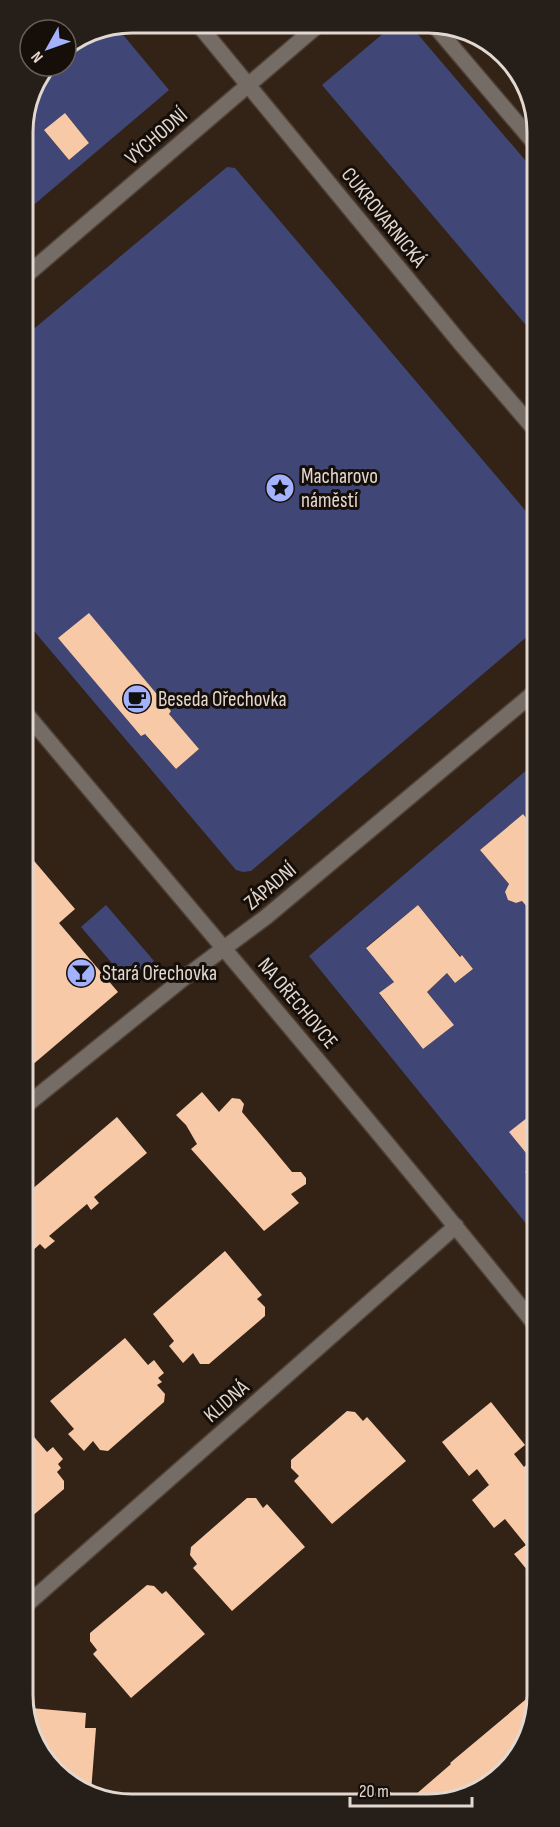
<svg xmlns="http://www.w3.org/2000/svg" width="560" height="1827" viewBox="0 0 560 1827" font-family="'Sofia Sans Condensed',sans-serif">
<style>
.green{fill:#404777;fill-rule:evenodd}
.building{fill:#f8c9a7}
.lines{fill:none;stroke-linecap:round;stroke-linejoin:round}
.minor-casing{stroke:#4f4035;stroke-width:18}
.minor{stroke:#756c66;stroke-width:15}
.labels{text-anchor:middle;stroke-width:6;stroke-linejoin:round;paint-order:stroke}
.street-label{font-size:21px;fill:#e3d8d0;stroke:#150e09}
.poi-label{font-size:21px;fill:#e3d8d0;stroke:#150e09;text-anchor:start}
.rim{fill:none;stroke:#e3d8d0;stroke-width:3}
</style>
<rect width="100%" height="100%" fill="#332317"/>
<!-- green -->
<path class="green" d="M410 25 536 173V337L322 85 392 26Z
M119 30 169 90 23 214V125L49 66H66V47L90 31ZM65 113 89 143 69 160 45 131Z
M227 167 235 168 536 523V629L251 871 243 872 236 870 23 618V338ZM89 614 171 711 169 714 199 749 176 769 58 638Z
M536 762V830L523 814 480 850 509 884 505 894 510 901 516 903 522 901 535 915H536L537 1110 510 1132 535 1164 525 1172 537 1187V1237L309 956ZM418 905 460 956 462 955 473 969 455 983 447 973 427 992 454 1025 423 1049 379 994 394 982 366 947Z
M106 905 154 961 129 983 81 927Z"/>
<!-- building -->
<path class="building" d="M65 113 89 143 69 160 44 130Z
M89 613 171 711 169 714 199 749 176 769 145 734 141 736 58 638Z
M523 814 536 830 535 916 522 901 516 903 508 900 505 892 509 884 480 850Z
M24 849 75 909 59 923 118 992 24 1072Z
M418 905 460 957 462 955 473 969 455 983 447 973 427 992 454 1025 423 1049 379 993 394 982 366 948Z
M202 1092 219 1112 232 1098 240 1099 244 1104 242 1112 268 1143 292 1172H301L306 1178V1184L291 1194 299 1203 264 1231 191 1149 197 1144 186 1125 176 1115Z
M537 1110V1187L525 1172 535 1164 509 1132Z
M117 1117 147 1153 94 1197 99 1203 91 1210 87 1204 49 1236 55 1241 45 1249 40 1244 30 1253 24 1247V1196Z
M225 1251 262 1295 257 1299 265 1307V1316L209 1364H200L193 1353 183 1363 169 1346 174 1341 153 1314Z
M125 1338 148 1365 154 1360 164 1373 158 1378 162 1382 157 1385 165 1394 164 1402 108 1451 100 1450 93 1441 84 1451 68 1434 74 1429 50 1401Z
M491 1402 525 1445 514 1454 524 1467 526 1465 537 1472V1582L514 1554 526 1545 505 1519 494 1528 472 1500 489 1485 477 1469 469 1476 442 1442Z
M347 1411 355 1412 363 1421 367 1417 406 1461 332 1524 294 1481 299 1476 291 1468V1460Z
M24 1425 47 1452 53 1447 63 1459 58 1464 61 1468 57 1472 64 1481V1489L24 1523Z
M247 1498H256L263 1508 267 1504 305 1547 232 1611 193 1568 197 1564 190 1555 191 1547Z
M147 1585 154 1586 162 1594 166 1591 205 1634 131 1698 93 1654 97 1650 90 1641V1633Z
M537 1690V1702L511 1767 449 1802H407L451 1764 450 1763Z
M31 1708 86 1713 85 1728H96L91 1792 54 1772 30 1727Z
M387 1788 399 1802H370Z"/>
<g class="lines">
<!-- minor casing -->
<g class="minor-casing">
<path id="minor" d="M434 25 535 144
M202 29 462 345 536 431
M23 278 316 27
M23 710C195 915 369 1118 537 1327
M24 1107 184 978 266 917 536 691
M24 1607 456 1226"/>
</g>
<!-- minor -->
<use href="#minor" class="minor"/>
</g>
<!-- icons -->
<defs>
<g id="sight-disc" transform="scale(1.5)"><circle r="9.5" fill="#a4b1fc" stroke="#150e09"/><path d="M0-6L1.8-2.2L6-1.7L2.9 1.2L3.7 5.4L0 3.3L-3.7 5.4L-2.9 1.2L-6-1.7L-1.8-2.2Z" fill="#111"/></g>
<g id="cafe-disc" transform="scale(1.5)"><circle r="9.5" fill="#a4b1fc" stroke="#150e09"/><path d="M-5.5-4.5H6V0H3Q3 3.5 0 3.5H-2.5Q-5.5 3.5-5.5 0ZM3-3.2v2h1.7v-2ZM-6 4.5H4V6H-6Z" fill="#111"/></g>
<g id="bar-disc" transform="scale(1.5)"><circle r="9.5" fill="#a4b1fc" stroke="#150e09"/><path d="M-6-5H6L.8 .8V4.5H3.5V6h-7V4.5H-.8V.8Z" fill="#111"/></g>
</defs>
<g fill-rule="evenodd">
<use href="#sight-disc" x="280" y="488"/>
<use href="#cafe-disc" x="137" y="699"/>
<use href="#bar-disc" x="81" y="973"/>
</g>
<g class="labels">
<!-- street labels -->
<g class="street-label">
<text transform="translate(156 136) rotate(-41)" y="7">VÝCHODNÍ</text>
<text transform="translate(384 217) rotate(51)" y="7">CUKROVARNICKÁ</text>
<text transform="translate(270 886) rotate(-40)" y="7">ZÁPADNÍ</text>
<text transform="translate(298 1003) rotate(50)" y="7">NA OŘECHOVCE</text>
<text transform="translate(226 1401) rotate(-41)" y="7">KLIDNÁ</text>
</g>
<!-- poi labels -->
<g class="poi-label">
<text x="301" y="483">Macharovo<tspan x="301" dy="24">náměstí</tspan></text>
<text x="158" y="706">Beseda Ořechovka</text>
<text x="102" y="980">Stará Ořechovka</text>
</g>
</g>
<!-- crop -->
<path d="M0 0H560V1827H0ZM132 33H428A99 99 0 0 1 527 132V1695A99 99 0 0 1 428 1794H132A99 99 0 0 1 33 1695V132A99 99 0 0 1 132 33Z" fill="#251e19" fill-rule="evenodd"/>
<path class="rim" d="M132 33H428A99 99 0 0 1 527 132V1695A99 99 0 0 1 428 1794H132A99 99 0 0 1 33 1695V132A99 99 0 0 1 132 33Z"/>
<!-- north arrow -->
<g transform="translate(48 48) rotate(230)"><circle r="28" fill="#150e09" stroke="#675f59" stroke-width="1.5"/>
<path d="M0-4.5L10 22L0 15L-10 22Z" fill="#a4b1fc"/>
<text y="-9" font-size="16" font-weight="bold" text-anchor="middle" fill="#e3d8d0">N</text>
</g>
<!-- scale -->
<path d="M350 1797v9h122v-9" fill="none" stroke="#e3d8d0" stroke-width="3"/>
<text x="359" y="1797" font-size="18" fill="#e3d8d0" stroke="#150e09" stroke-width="4.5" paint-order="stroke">20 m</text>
</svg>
